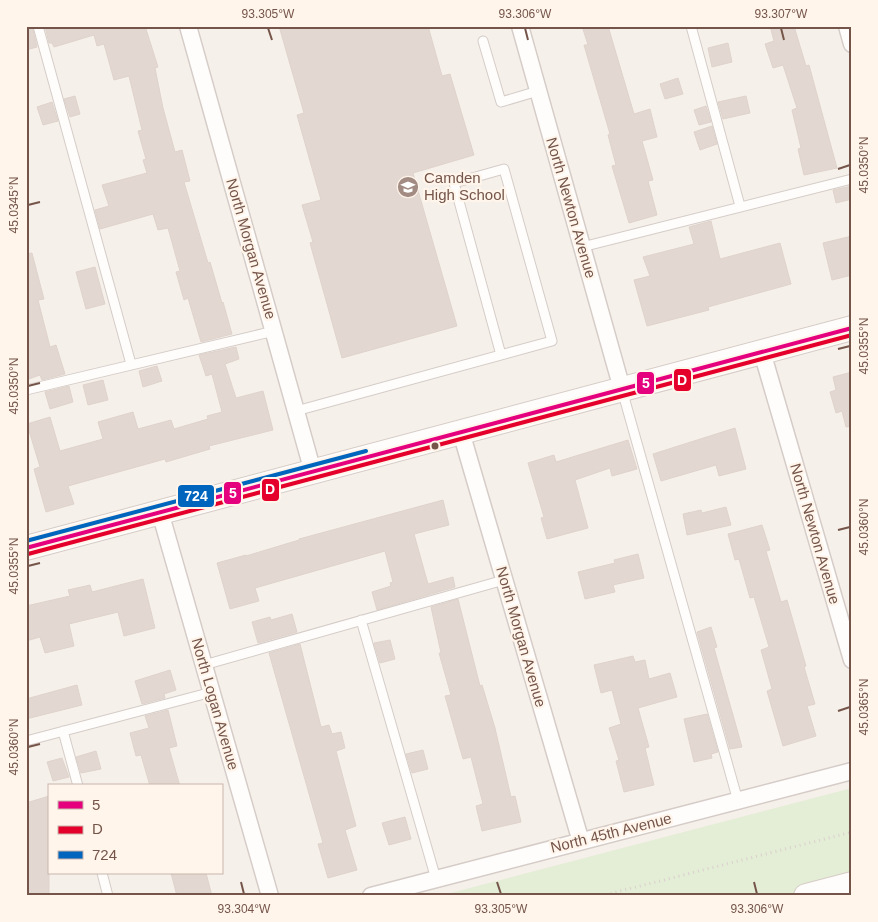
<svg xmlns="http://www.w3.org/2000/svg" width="878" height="922" viewBox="0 0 878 922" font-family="Helvetica,sans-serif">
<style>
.green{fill:#e4edd5}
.building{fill:#e3d8d1;stroke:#dfd3cc}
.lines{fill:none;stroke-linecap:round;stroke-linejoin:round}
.lane-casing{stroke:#d5ccc7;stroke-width:11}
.street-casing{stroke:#d5ccc7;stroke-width:19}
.secondary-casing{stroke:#d6ccc6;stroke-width:26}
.path{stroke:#dad0ce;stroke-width:3;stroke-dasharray:1 4;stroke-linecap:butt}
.lane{stroke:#fefdfc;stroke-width:9}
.street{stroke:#fefdfc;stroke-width:16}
.secondary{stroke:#fefdfc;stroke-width:24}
.bus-1-casing{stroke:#fff5eb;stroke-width:8}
.bus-2-casing{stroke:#fff5eb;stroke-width:8}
.bus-3-casing{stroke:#fff5eb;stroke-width:8}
.bus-1{stroke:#e5007d;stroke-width:4}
.bus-2{stroke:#e4002b;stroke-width:4}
.bus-3{stroke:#0065bd;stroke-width:4}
.ticks{fill:none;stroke:#75554a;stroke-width:2}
.bus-dot{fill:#75554a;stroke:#fff5eb;stroke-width:2}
.labels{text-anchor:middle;stroke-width:4.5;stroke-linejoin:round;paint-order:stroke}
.poi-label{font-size:15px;fill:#75554a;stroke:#fff5eb;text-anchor:start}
.street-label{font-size:15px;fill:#75554a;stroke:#fff5eb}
.line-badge{stroke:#fff5eb;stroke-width:2}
.badge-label{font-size:14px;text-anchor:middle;font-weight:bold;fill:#fff}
.neatline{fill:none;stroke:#75554a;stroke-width:2}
.ticks-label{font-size:12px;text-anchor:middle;fill:#75554a}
</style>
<rect width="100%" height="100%" fill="#f6f0ea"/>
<!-- green -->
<path class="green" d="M852 788V896H439Z"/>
<!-- building -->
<path class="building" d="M26 26H32L37 47 26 50Z
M45 26H145L158 67 155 68 163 108 175 152 182 150 190 181 184 182 208 263 210 262 222 303 223 302 232 334 201 342 188 298 184 300 176 272 180 271 168 228 158 230 153 214 100 229 95 210 109 206 102 185 147 173 143 160 146 159 138 131 142 130 129 76 114 80 104 44 97 46 94 35 54 47 52 43H49Z
M279 26H428L442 76 450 74 474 155 413 173 457 326 342 358 310 243 313 242 302 205 321 200 297 115 304 113Z
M582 26H608L634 114 650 109 657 137 642 141 653 180 648 181 657 215 629 223 612 166 616 165 608 135 610 134 584 45H588Z
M770 26H794L806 66 809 65 837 168 804 175 798 149 801 148 792 110 797 108 783 65 773 68 765 44 774 41Z
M728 43 732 62 712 67 708 48Z
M678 78 683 94 665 99 660 84Z
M75 96 80 114 70 117 64 99Z
M746 96 750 113 723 119 718 102Z
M52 102 58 121 43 125 37 107Z
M706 106 711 122 699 125 694 110Z
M712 126 717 144 700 150 694 132Z
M852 186V199L836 203 833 190Z
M711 221 720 259 780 243 791 284 708 307 709 310 647 326 634 280 650 276 643 257 694 244 689 227Z
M852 236V275L832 280 823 243Z
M32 253 44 299 38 300 50 347 56 345 65 374 42 380 40 375 26 380V254Z
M95 267 105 304 86 309 76 272Z
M236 347 239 359 225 364 236 398 263 391 273 430 209 446 210 449 166 462 165 459 68 486 74 504 46 512 34 469 40 467 27 424 50 417 60 451 103 439 98 422 133 412 138 429 171 420 174 429 208 419 207 416 222 412 212 374 206 376 199 355Z
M157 366 162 381 143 387 139 371Z
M852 372V426L846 427 842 411 836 413 830 392 836 390 833 377Z
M103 380 108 400 88 405 83 385Z
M69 386 73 402 50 409 45 392Z
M735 428 746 469 719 476 716 465 661 481 653 454Z
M628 440 637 469 612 476 610 468 575 480 588 528 547 539 541 518 544 517 528 463 554 455 556 462Z
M443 500 449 525 414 534 428 584 453 577 455 587 377 610 372 592 391 586 390 583 393 582 385 551 255 588 259 601 230 609 217 563 246 555V556L299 540V539Z
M726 507 731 525 687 535 683 514 701 510 702 513Z
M762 525 770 550 766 551 781 602 787 600 806 666 804 667 815 704 807 706 816 736 783 746 767 691 772 689 761 650 769 647 754 597 750 598 739 559 735 560 728 534Z
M638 554 644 578 613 585 615 592 585 599 578 572 615 563 614 560Z
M143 579 155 628 124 636 118 612 69 624 74 646 45 653 40 637 26 641V606L70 596 68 590 90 585 92 592Z
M458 599 480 686 482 685 495 728 511 797 515 796 521 822 482 831 476 806 483 804 471 757 463 759 445 696 451 695 439 653H441L431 607Z
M292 614 297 632 258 643 252 622 270 617 271 620Z
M711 627 717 647 714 648 742 747 730 749 697 632Z
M390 640 395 659 380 663 374 643Z
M300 644 321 727 329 725 332 734 341 732 345 748 336 751 356 826 345 830 357 870 328 878 318 844 323 843 269 653Z
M633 656 635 662 645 660 649 679 670 673 677 697 638 708 649 747 645 748 654 785 624 792 616 761 619 760 609 728 621 724 612 690 601 693 594 665Z
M170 670 176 690 164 694 165 698 142 704 135 681Z
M77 685 82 705 26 719V699Z
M168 710 177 746 169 748 180 786H150L141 755 136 756 130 733 149 728 145 716Z
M707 714 718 752 711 754 712 758 694 762 684 719Z
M423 750 428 769 412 773 406 754Z
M96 751 101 769 81 773 76 757Z
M62 758 69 777 53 781 47 762Z
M49 796V896H26V803Z
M405 817 411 839 389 845 382 823Z
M171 873H206L212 896H177Z"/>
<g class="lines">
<!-- lane casing -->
<g class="lane-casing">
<path id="lane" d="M38 26 131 364
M691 26 740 206
M483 41 501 102 538 91
M582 247 852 179
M26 390 274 331
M622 390 738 801
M296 411 552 341 504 169 454 183 501 355
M361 620 436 879
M204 665 504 580
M63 731 78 786
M26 741 212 692
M102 873 108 896"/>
</g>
<!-- street casing -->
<g class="street-casing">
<path id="street" d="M188 26 313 472
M520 26 622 389
M847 26 852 44
M762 352 852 660
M461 432 579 835V842
M160 512 270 896
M371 896 852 771"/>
</g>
<!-- secondary casing -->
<g class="secondary-casing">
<path id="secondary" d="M26 548 852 328
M806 896 852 884"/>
</g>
<!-- path -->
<path class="path" d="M601 896 852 832"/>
<!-- lane -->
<use href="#lane" class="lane"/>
<!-- street -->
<use href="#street" class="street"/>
<!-- secondary -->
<use href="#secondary" class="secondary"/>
<!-- bus-1 casing -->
<g class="bus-1-casing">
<path id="bus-1" d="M26 548 852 328"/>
</g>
<!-- bus-2 casing -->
<g class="bus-2-casing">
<path id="bus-2" d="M28 554 852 335"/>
</g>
<!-- bus-3 casing -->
<g class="bus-3-casing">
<path id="bus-3" d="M26 541 366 451"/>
</g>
<!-- bus-1 -->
<use href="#bus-1" class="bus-1"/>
<!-- bus-2 -->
<use href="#bus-2" class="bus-2"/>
<!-- bus-3 -->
<use href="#bus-3" class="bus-3"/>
</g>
<!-- ticks -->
<path class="ticks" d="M268 28 272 40M525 28 528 40M781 28 784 40M838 169 850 165M28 205 40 202M838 349 850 346M28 386 40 383M838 530 850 527M28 566 40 563M838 711 850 707M28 747 40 744M241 882 244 894M497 882 501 894M754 882 757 894"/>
<!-- icons -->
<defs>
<g id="school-disc" transform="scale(1.125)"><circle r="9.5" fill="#a28b82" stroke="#fff5eb"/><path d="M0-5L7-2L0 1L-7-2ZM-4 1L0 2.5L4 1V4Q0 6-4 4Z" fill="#fff"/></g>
</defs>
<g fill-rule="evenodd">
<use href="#school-disc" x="408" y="187"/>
</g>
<!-- markers -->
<circle class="bus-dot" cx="435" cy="446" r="4.5"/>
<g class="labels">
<!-- poi labels -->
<g class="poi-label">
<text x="424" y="183">Camden<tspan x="424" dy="17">High School</tspan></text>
</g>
<!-- street labels -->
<g class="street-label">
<text transform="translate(571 208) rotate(74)" y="5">North Newton Avenue</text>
<text transform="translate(251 249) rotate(74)" y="5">North Morgan Avenue</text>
<text transform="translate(815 534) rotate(74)" y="5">North Newton Avenue</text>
<text transform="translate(521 637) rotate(74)" y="5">North Morgan Avenue</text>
<text transform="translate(215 704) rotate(74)" y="5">North Logan Avenue</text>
<text transform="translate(611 833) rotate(-14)" y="5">North 45th Avenue</text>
</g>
</g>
<g class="line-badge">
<rect x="673" y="368" width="19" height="24" rx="5" fill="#e4002b"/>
<rect x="636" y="371" width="19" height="24" rx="5" fill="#e5007d"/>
<rect x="261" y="478" width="19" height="24" rx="5" fill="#e4002b"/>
<rect x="223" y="481" width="19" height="24" rx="5" fill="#e5007d"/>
<rect x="177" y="484" width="38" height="24" rx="5" fill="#0065bd"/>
</g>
<g class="badge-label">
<text x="682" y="385">D</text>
<text x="646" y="388">5</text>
<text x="270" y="494">D</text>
<text x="233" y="498">5</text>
<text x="196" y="501">724</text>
</g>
<!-- border -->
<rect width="878" height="922" fill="none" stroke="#fff5eb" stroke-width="55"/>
<!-- legend -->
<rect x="48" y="784" width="175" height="90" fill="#fff5eb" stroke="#c8b5ab"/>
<rect x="58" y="801" width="25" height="8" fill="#e5007d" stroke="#c8b5ab"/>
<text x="92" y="810" font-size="15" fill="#75554a">5</text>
<rect x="58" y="826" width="25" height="8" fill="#e4002b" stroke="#c8b5ab"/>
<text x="92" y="834" font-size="15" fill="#75554a">D</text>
<rect x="58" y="851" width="25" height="8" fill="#0065bd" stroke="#c8b5ab"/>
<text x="92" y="860" font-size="15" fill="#75554a">724</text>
<rect x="28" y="28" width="822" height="866" class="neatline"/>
<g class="ticks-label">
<text x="268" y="18">93.305°W</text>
<text x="525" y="18">93.306°W</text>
<text x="781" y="18">93.307°W</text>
<text transform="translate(864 165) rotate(-90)" y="4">45.0350°N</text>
<text transform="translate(14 205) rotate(-90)" y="4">45.0345°N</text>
<text transform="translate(864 346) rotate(-90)" y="4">45.0355°N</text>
<text transform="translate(14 386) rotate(-90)" y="4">45.0350°N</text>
<text transform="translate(864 527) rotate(-90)" y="4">45.0360°N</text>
<text transform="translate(14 566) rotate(-90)" y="4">45.0355°N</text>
<text transform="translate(864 707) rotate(-90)" y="4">45.0365°N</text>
<text transform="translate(14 747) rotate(-90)" y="4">45.0360°N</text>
<text x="244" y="913">93.304°W</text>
<text x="501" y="913">93.305°W</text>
<text x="757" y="913">93.306°W</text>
</g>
</svg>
